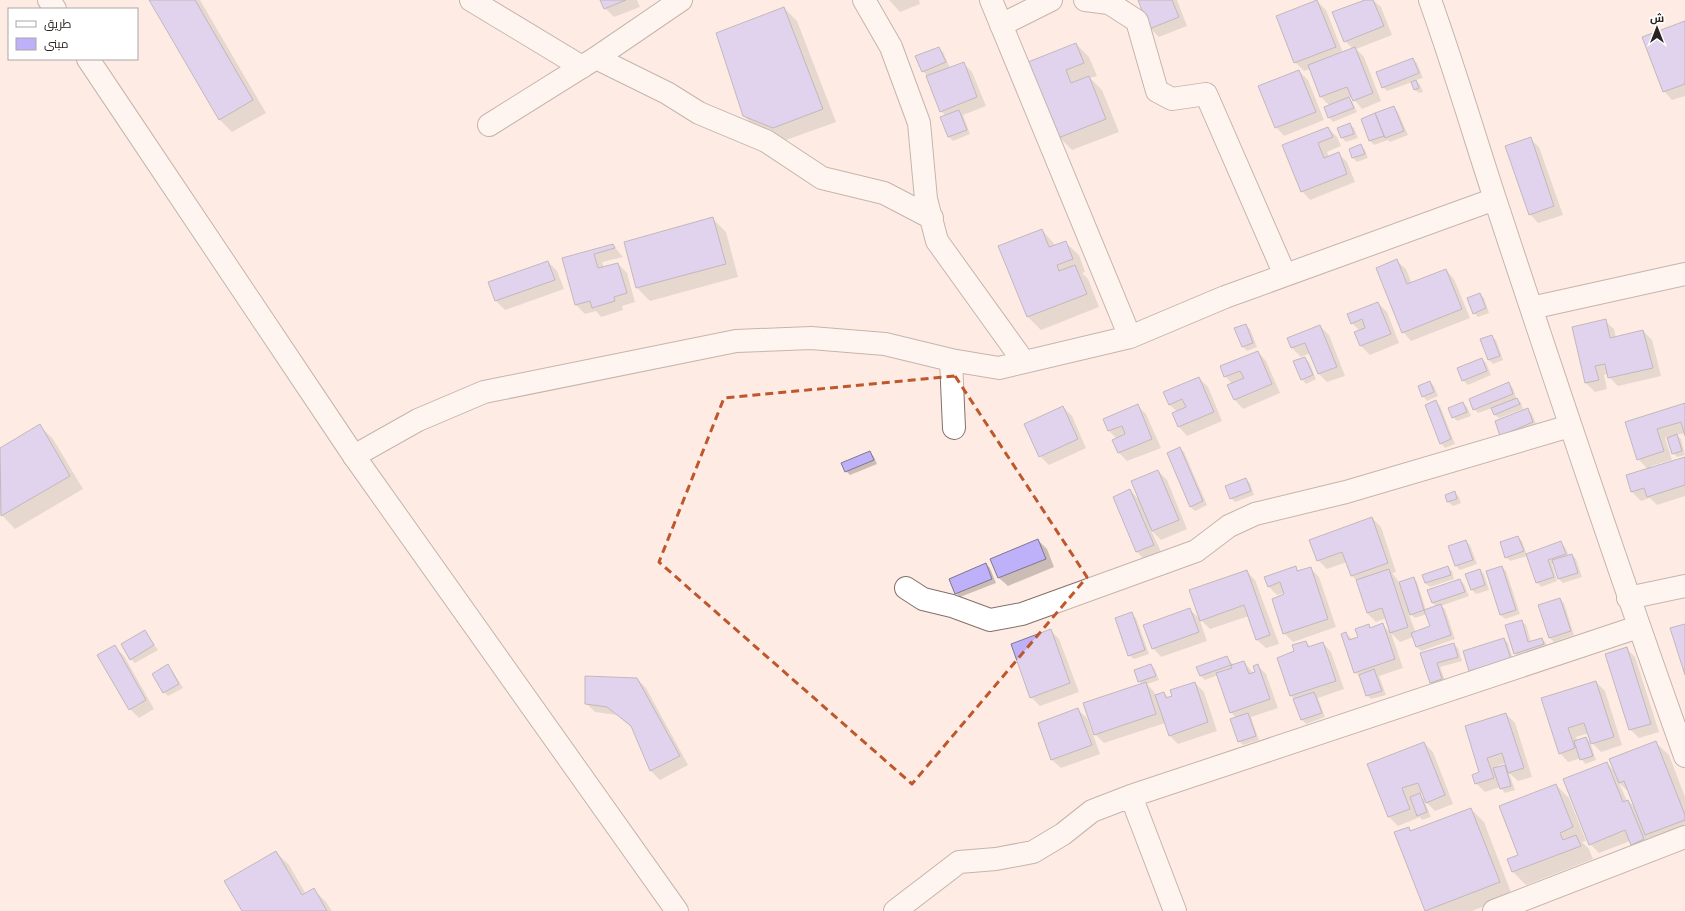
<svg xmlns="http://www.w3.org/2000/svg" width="1685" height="911" viewBox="0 0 1685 911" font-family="Lora,Cairo,serif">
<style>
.shadow{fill:#0003;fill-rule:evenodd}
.building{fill:#beb1fa;stroke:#7a788a}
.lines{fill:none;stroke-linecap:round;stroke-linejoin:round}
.street-casing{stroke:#837068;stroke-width:24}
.secondary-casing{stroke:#837068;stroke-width:24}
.street{stroke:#fff;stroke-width:22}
.secondary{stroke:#fff;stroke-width:22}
.marked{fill:none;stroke:#be572b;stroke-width:3;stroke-dasharray:8 5;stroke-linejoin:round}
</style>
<rect width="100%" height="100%" fill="#feece4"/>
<!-- shadow -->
<path class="shadow" d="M150 0H200L266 113 232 132 219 119Z
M601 0H637L640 7 614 17 605 8Z
M889 0H919L920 4 900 12Z
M1139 0H1177L1187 26 1159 37 1150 28Z
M1368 0H1373L1381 7 1392 35 1356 49 1364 57 1381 101 1362 109 1352 97 1349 98 1353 103 1357 112 1333 122 1329 117 1330 106 1321 97 1310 69 1304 71 1295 62 1317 1 1326 10 1343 53 1353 49 1345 41Z
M784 8 797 21 836 122 786 140 757 129 744 116Z
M1685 22V96L1672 100 1664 91Z
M1076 44 1089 57 1097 76 1090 78 1102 90 1119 132 1072 150 1059 137 1029 62Z
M939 48 943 52 950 68 963 63 972 72 986 106 963 115 970 134 953 141 949 137 942 118 946 116 941 111 928 77 923 71Z
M1412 59 1417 63 1423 78 1416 80 1420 85 1423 92 1419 93 1414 89 1412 82 1387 91 1383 87Z
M1299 71 1308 80 1324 120 1284 136 1276 127Z
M1394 107 1398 112 1408 135 1390 142 1388 140 1374 145 1370 141 1362 120Z
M1349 124 1354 128 1358 138 1346 142 1342 138 1338 128Z
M1328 128 1337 137 1341 146 1327 152 1329 157 1338 153 1347 162 1355 182 1310 200 1302 191 1284 145Z
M1530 139 1539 147 1563 215 1538 223 1530 214Z
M1360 145 1365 150 1368 158 1357 162 1353 158 1350 149Z
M713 219 726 232 738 277 650 301 637 288Z
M1042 230 1056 246 1065 242 1079 255 1085 272 1082 273 1088 279 1099 307 1041 330 1028 317 1000 246Z
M613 245 623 257 602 262 604 268 618 264 627 273 635 302 622 306 623 310 601 317 596 311 585 314 576 305 563 259Z
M1397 261 1406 269 1412 284 1446 270 1454 279 1470 318 1411 341 1403 332Z
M548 262 557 271 564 289 505 310 496 301 490 283Z
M1480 294 1484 298 1489 313 1478 317 1474 313Z
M1378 303 1387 312 1399 343 1370 355 1361 346 1356 333 1360 331 1352 323Z
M1605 321 1614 329 1616 338 1643 331 1652 340 1661 376 1618 386 1609 377 1608 374 1604 375 1607 389 1595 392 1586 383 1573 328Z
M1245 325 1250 329 1257 347 1247 351 1243 347 1236 329Z
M1320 326 1329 335 1345 376 1327 382 1319 374 1310 353 1301 357 1292 348 1289 339Z
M1491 336 1496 340 1503 360 1493 364 1489 360 1481 340Z
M1258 352 1266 361 1280 393 1243 409 1235 400 1229 385 1232 384 1225 376Z
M1305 358 1309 362 1316 379 1306 384 1302 379Z
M1482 359 1486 363 1491 375 1468 385 1463 380Z
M1199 378 1208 387 1222 421 1187 436 1179 427 1177 412 1169 404Z
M1430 382 1434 386 1438 396 1427 401 1423 396Z
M1509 384 1513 388 1516 398 1521 403 1523 409 1499 418 1494 414 1492 408 1478 413 1474 409Z
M1435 402 1440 406 1455 444 1445 448 1441 443Z
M1463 403 1467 407 1471 416 1457 421 1453 417Z
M1685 404V433L1676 435 1681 439 1685 455 1677 457 1673 453 1668 437 1665 438 1672 460 1651 466 1652 468 1685 458V496L1657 505 1650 498 1641 501 1632 492 1627 476 1648 469 1638 459 1626 423Z
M1138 406 1146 414 1161 448 1127 461 1119 453 1117 439 1109 431 1104 420Z
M1063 407 1072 416 1086 448 1049 465 1040 456Z
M1527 409 1532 414 1537 427 1501 435Z
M40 426 53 439 83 489 15 529 0 513V449Z
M1180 448 1184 452 1207 505 1195 511 1190 506Z
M870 452 874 457 877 464 850 475 846 471Z
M1158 471 1167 480 1187 529 1161 540 1151 530 1162 554 1146 561 1137 552 1114 497 1130 490 1140 501Z
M1245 479 1250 483 1254 495 1235 502 1231 498Z
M1454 492 1459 497 1461 503 1453 506 1448 502 1446 495Z
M1372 518 1381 527 1396 572 1392 573 1397 579 1399 583 1413 578 1417 582 1426 610 1436 607 1433 603 1428 591 1460 580 1464 584 1469 596 1441 606 1445 609 1455 639 1421 651 1416 646 1413 637 1400 642 1391 633 1386 618 1376 622 1367 613 1357 581 1352 576 1347 562 1327 569 1318 560ZM1408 612 1415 618 1427 614 1431 627 1416 633Z
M1518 537 1522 541 1527 555 1561 543 1565 547 1569 556 1572 555 1576 559 1582 577 1563 583 1559 579 1554 563 1552 564 1557 581 1541 587 1537 582 1527 556 1510 561 1506 557Z
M1038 540 1047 549 1054 567 1008 586 999 578Z
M1465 541 1470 545 1477 564 1460 570 1456 566 1450 546Z
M986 564 990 568 996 583 960 597 956 593Z
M1448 567 1452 571 1454 579 1430 587 1425 583 1423 575Z
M1502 567 1506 571 1520 614 1505 619 1501 615 1487 572Z
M1295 568 1299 572 1310 568 1319 577 1336 627 1293 642 1284 633V593L1277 595 1268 586Z
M1480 570 1484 574 1489 590 1476 594 1472 590Z
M1246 571 1255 580 1279 644 1266 648 1257 640 1249 616 1210 629 1201 620Z
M1560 599 1564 603 1574 635 1554 642 1550 638Z
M1190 610 1199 618 1207 641 1161 657 1153 648Z
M1131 613 1136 618 1149 654 1134 659 1129 655Z
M1521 621 1526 625 1531 642 1542 639 1546 643 1548 649 1519 657 1515 653Z
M1382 625 1391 633 1403 668 1379 676 1386 695 1371 699 1367 695 1362 679 1355 672 1346 633 1353 640 1359 638 1368 626 1371 628Z
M1050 630 1059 639 1079 692 1040 706 1031 697Z
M145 631 158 650 135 663 131 659Z
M1504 639 1508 643 1514 663 1474 675 1470 671 1464 651Z
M1306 642 1311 647 1323 643 1331 652 1344 689 1318 698 1325 717 1306 724 1302 720 1295 700 1291 696 1296 652Z
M1453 644 1458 648 1462 661 1440 667 1446 683 1435 687 1431 682 1421 654Z
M115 647 124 656 154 709 139 718 130 709Z
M1627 649 1635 657 1659 732 1639 738 1630 729Z
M1227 657 1233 665 1244 662 1254 674 1256 673 1258 666 1266 674 1278 708 1251 717 1259 740 1243 745 1239 741 1236 718 1231 712 1218 675 1205 680 1201 676Z
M1151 665 1155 669 1159 680 1147 684 1154 692 1156 696 1164 693 1169 698 1195 683 1204 692 1217 731 1178 744 1169 735 1165 723 1104 743 1095 734 1142 684 1139 681Z
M168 666 172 670 183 688 168 696 164 692Z
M637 679 646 688 688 765 660 780 651 771 634 729 617 715 595 712 586 703Z
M1596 682 1605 691 1622 745 1601 752 1592 743 1589 733 1576 737 1578 741 1586 738 1590 742 1596 760 1585 764 1581 758 1568 762 1560 753 1543 699Z
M1078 710 1087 718 1100 754 1061 768 1052 760Z
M1506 714 1515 723 1532 777 1518 781 1509 773 1515 790 1505 793 1500 787 1485 792 1476 783 1481 773 1466 727ZM1506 763 1508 770 1504 766 1498 768 1497 766Z
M1655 742 1669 755 1685 797V838L1659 848 1647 836 1652 848 1641 853 1630 841 1599 853 1590 844 1607 763 1615 772ZM1619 783 1630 793 1636 808 1628 801H1627Z
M1424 743 1433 752 1453 804 1435 811 1424 800 1431 817 1422 820 1420 817 1398 826 1389 817 1368 765ZM1423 793 1426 801 1419 794Z
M1556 785 1569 798 1586 841 1582 842 1589 849 1593 859 1526 885 1513 872 1508 860 1520 855Z
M1471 809 1484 822 1512 895 1472 911H1426L1396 833 1409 828 1412 832Z
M276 852 289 865 306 894 313 889 326 902 332 911H243Z"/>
<!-- building -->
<path class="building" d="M149 0H195L253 100 219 120Z
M600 0H626L604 9Z
M1138 0H1172L1179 17 1149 29Z
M1317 0 1336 47 1294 63 1276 16Z
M1365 0H1373L1384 26 1344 42 1332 12Z
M784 7 823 109 773 128 743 116 716 33Z
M1685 21V84L1663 92 1642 37Z
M1076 43 1084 63 1066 70 1071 83 1089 76 1106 119 1058 138 1028 62Z
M939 47 946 62 922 72 915 56Z
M1355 47 1373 93 1353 101 1347 87 1320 97 1308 65Z
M1413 58 1419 73 1382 88 1376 72Z
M964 62 977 97 940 112 926 76Z
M1299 70 1316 112 1275 128 1258 86Z
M1416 80 1419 88 1414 90 1411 82Z
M1349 97 1354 108 1328 118 1324 107Z
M1394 106 1404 131 1385 138 1375 113Z
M959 110 967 130 948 137 940 117Z
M1375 113 1384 136 1369 141 1361 119Z
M1350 123 1354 134 1341 138 1337 128Z
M1328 127 1333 137 1318 143 1324 158 1339 152 1347 174 1301 192 1282 145Z
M1531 137 1554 206 1529 215 1505 146Z
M1361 144 1365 154 1352 158 1349 149Z
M713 217 726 264 636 288 624 242Z
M1042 229 1049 247 1066 241 1073 259 1057 265 1059 271 1075 265 1087 294 1027 317 998 246Z
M613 244 615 248 594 254 598 268 618 263 627 293 614 297 615 301 592 308 590 301 575 305 562 258Z
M1397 259 1407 284 1446 269 1462 309 1402 333 1376 268Z
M548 261 555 280 495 301 488 282Z
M1480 293 1486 308 1473 314 1467 298Z
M1378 302 1391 334 1360 346 1354 332 1365 328 1362 319 1351 324 1347 314Z
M1606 319 1610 338 1643 330 1653 368 1608 378 1605 364 1595 366 1599 380 1585 383 1572 327Z
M1246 324 1253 343 1242 347 1234 328Z
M1320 325 1337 367 1318 374 1305 343 1291 348 1287 338Z
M1492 335 1500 356 1488 360 1480 339Z
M1258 351 1272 384 1234 400 1227 385 1244 378 1240 371 1224 377 1220 366Z
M1305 357 1313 375 1301 380 1293 361Z
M1482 358 1487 371 1462 381 1457 368Z
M1199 377 1214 412 1178 427 1172 413 1186 407 1182 399 1169 405 1163 392Z
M1430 381 1434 392 1422 397 1418 386Z
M1509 382 1513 394 1473 410 1469 399Z
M1517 398 1520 404 1494 415 1491 408Z
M1436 400 1451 439 1440 444 1425 405Z
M1463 402 1467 412 1452 418 1448 408Z
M1685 403V436L1681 422 1657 429 1664 451 1637 460 1625 422Z
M1138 404 1152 439 1118 453 1112 440 1125 434 1122 426 1108 431 1103 419Z
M1063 406 1078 439 1039 457 1024 424Z
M1528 408 1533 422 1500 436 1495 421Z
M40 424 70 476 1 516 0 448Z
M1677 434 1682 451 1672 454 1667 438Z
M1180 447 1203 501 1190 507 1167 453Z
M870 451 874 460 845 472 841 463Z
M1685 457V485L1647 497 1644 488 1631 492 1626 475Z
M1158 470 1179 520 1152 531 1131 481Z
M1246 478 1251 491 1230 499 1225 486Z
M1130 489 1154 545 1136 552 1113 497Z
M1455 491 1457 499 1447 502 1445 495Z
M1372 517 1388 563 1351 576 1342 552 1317 561 1309 540Z
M1518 536 1524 551 1505 558 1500 542Z
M1038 539 1046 559 998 578 990 559Z
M1466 540 1473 560 1455 566 1448 546Z
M1561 541 1566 554 1548 560 1554 577 1536 583 1526 554Z
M1572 554 1578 573 1558 579 1552 560Z
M986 563 992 579 955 594 949 579Z
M1296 566 1297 571 1311 567 1328 619 1283 634 1272 599 1284 594 1280 582 1268 587 1264 577Z
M1448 566 1451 575 1425 583 1422 575Z
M1502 566 1516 610 1500 615 1486 571Z
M1389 569 1408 627 1390 633 1382 608 1367 613 1356 580Z
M1480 569 1485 585 1471 590 1465 574Z
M1247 570 1270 635 1256 640 1244 605 1200 621 1189 590Z
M1414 577 1424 610 1410 615 1399 582Z
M1460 579 1465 592 1432 603 1427 590Z
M1560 598 1571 631 1549 638 1538 605Z
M1441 604 1451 635 1416 647 1411 633 1430 626 1424 610Z
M1190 608 1199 632 1152 649 1143 625Z
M1132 612 1145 650 1128 656 1115 618Z
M1522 620 1528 642 1542 638 1544 644 1514 654 1505 625Z
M1383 623 1395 659 1354 673 1341 634 1346 632 1349 640 1358 637 1355 629 1369 624 1370 628Z
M1685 624V675L1670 628Z
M1051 629 1070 683 1030 698 1011 644Z
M145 630 154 645 130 660 121 644Z
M1504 638 1511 659 1469 671 1463 651Z
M1306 641 1308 647 1323 642 1336 681 1290 696 1277 658 1294 651 1292 645Z
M1454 643 1458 657 1437 663 1442 679 1430 683 1420 653Z
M115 645 146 700 129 710 97 655Z
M1627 647 1651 724 1629 730 1605 654Z
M1227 656 1231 665 1200 676 1196 667Z
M1244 661 1249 674 1255 672 1253 666 1258 664 1270 699 1230 713 1216 673 1232 668 1231 665Z
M168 664 179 684 163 693 152 674Z
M1151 664 1156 676 1138 682 1134 670Z
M1374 669 1382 691 1366 696 1359 675Z
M585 676 637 678 680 756 650 771 631 726 607 707 585 704Z
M1596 681 1614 737 1591 744 1584 723 1568 728 1575 748 1559 754 1541 698Z
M1146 682 1156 714 1094 735 1083 703Z
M1195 682 1208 722 1169 736 1155 695 1164 692 1166 698 1172 696 1170 690Z
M1314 692 1322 713 1301 720 1293 699Z
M1078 708 1092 745 1051 760 1038 723Z
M1248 713 1256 736 1238 742 1230 719Z
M1506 713 1524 768 1508 773 1502 753 1487 758 1494 778 1475 784 1472 775 1479 772 1465 726Z
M1586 737 1593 756 1580 760 1574 741Z
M1656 741 1685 815V820L1645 835 1624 781 1619 783 1609 759Z
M1424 742 1445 795 1426 803 1418 783 1402 788 1410 809 1388 817 1367 764Z
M1607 762 1623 802 1628 800 1644 839 1631 845 1625 830 1589 845 1563 779Z
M1505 765 1511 786 1500 789 1493 768Z
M1556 784 1573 827 1560 833 1563 840 1576 835 1581 846 1512 872 1507 859 1518 855 1499 806Z
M1420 793 1427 812 1417 816 1410 797Z
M1471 808 1500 882 1425 911 1394 832 1409 827 1410 831Z
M276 851 302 895 314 888 327 911H242L224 881Z"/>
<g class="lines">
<!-- street casing -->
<g class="street-casing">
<path id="street" d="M471 0 582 67
M864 0 891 47 919 123 926 199 937 241 1024 362
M991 0 1130 337
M1085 0 1109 3 1137 21 1157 91 1172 99 1206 94 1285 275
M1430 0C1454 67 1474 135 1496 202 1557 387 1619 572 1685 756
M1001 25 1051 0
M596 58 667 93 699 113 766 141 822 178 884 193 932 218
M489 125 596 58 681 0
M1531 308 1685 274
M951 360 954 428
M354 456 418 420 484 392 736 341 811 338 885 344 951 360 999 368 1130 337 1225 297 1495 199
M906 588 923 599 952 606 990 620 1022 614 1196 551 1229 526 1255 514 1346 492 1570 426
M1628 598 1685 586
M1131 796 1175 911
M895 911 959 862 996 859 1033 852 1063 834 1092 811 1131 796 1638 627
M1494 911 1685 837"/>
</g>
<!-- secondary casing -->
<g class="secondary-casing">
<path id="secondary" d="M49 0 55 9
M88 59 354 456 677 911"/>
</g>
<!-- street -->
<use href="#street" class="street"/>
<!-- secondary -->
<use href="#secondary" class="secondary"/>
</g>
<!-- marked area -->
<path d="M0 0H1685V911H0ZM955 376 1087 577 912 784 659 562 724 398Z" fill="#feece4" fill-opacity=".55" fill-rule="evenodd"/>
<path class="marked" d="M955 376 1087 577 912 784 659 562 724 398Z"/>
<!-- legend -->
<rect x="8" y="8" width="130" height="52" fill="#ffffff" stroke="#aaa7a5"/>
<rect x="16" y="21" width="20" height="6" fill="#ffffff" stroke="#aaa7a5"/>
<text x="44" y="28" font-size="12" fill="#2a221f">طريق</text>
<rect x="16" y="38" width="20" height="12" fill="#beb1fa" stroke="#aaa7a5"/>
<text x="44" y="48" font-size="12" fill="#2a221f">مبنى</text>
<!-- north arrow -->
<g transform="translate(1657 28)" stroke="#ffffff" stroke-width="3" paint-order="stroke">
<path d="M0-3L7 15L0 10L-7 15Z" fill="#2a221f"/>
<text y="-6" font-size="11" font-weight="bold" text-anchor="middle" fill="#2a221f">ش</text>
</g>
</svg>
